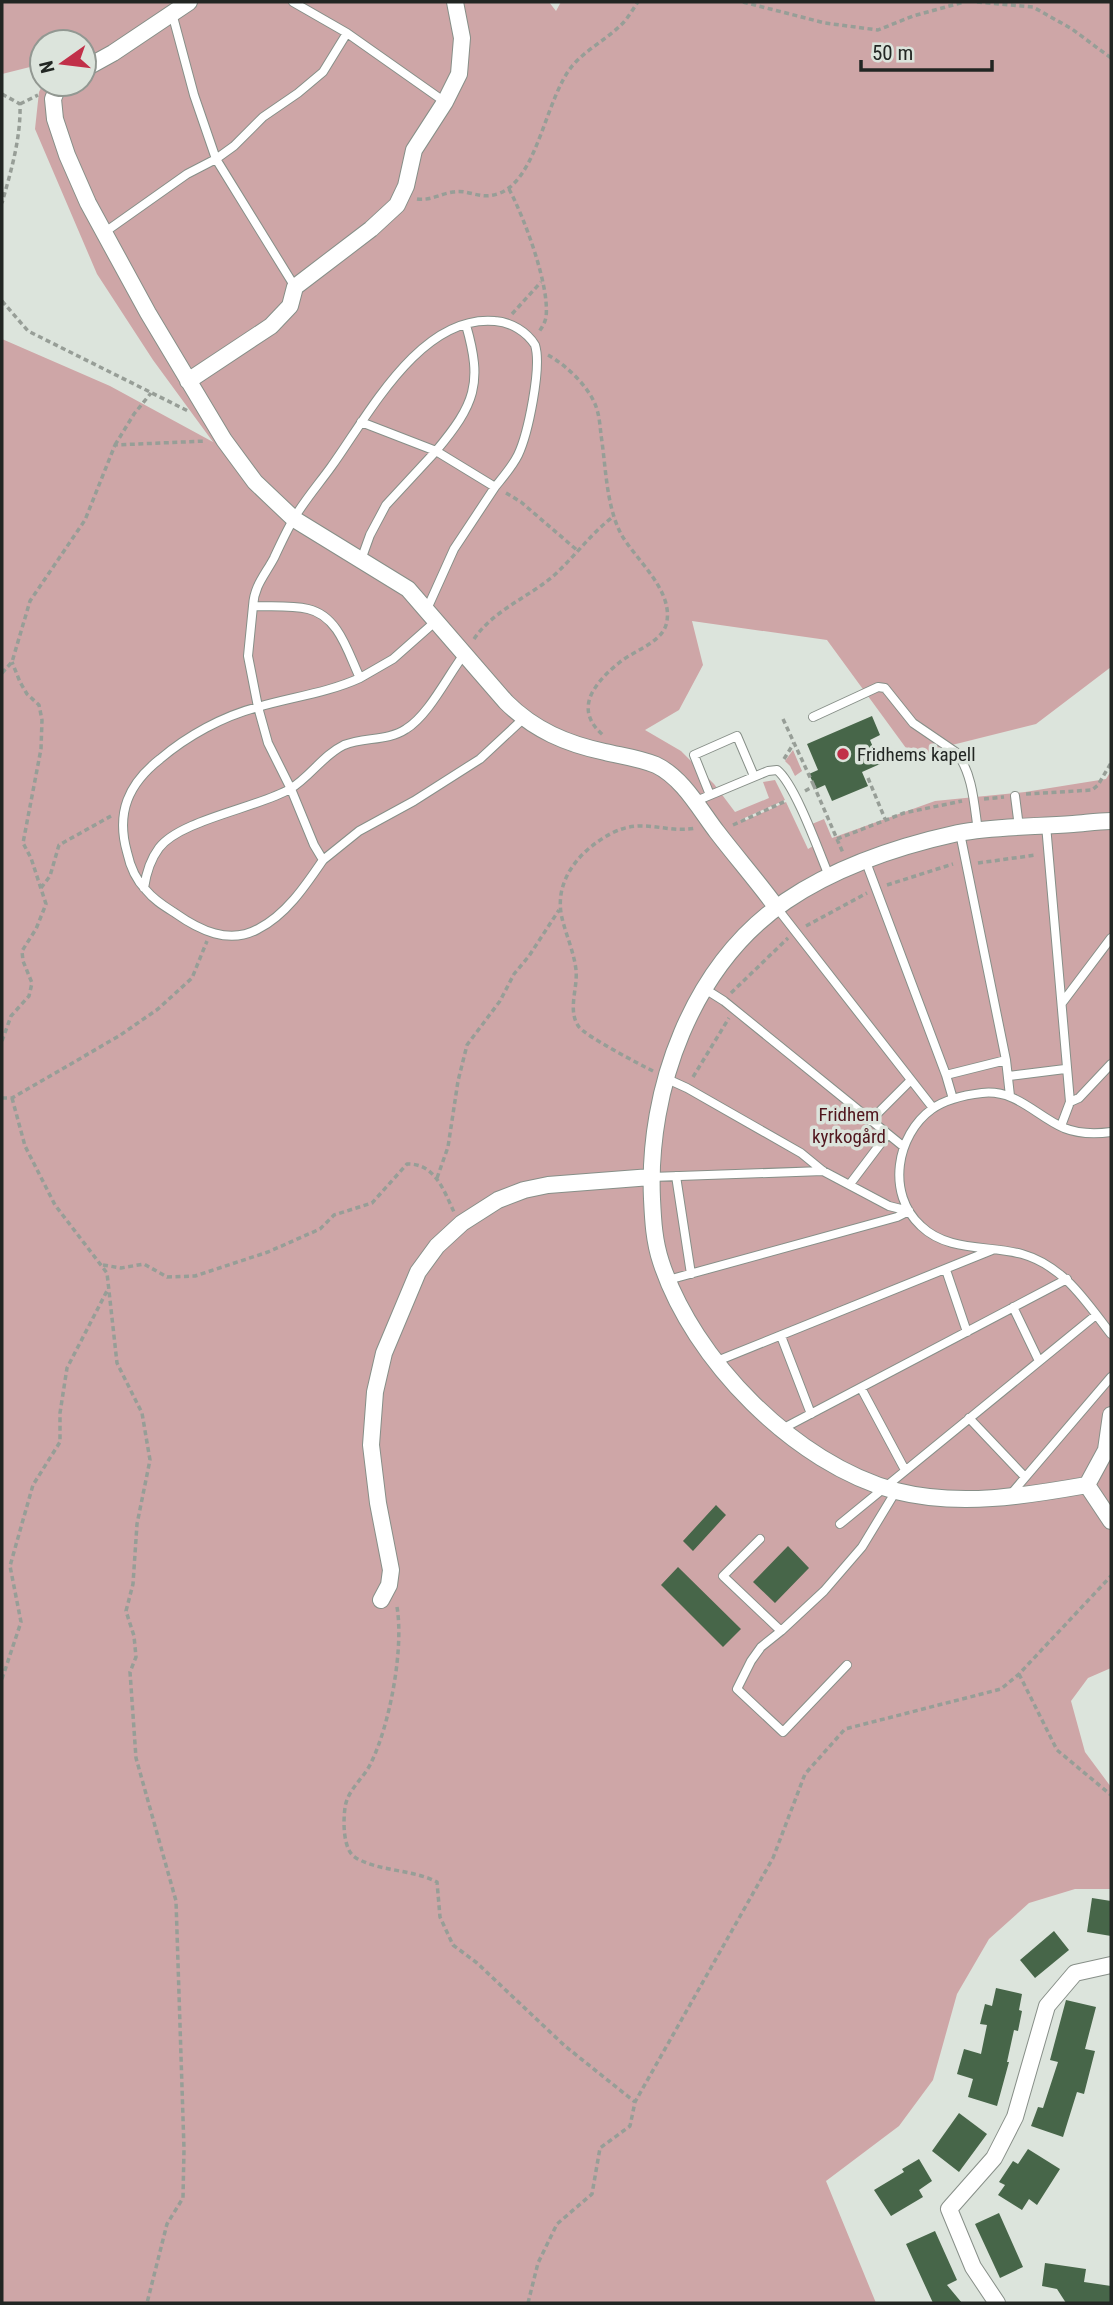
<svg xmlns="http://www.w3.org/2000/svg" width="1113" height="2305" viewBox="0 0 1113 2305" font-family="'Roboto Condensed',sans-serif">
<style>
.green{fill:#cea6a7}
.building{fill:#476649}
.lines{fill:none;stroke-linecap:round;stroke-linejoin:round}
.service-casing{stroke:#878f88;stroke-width:10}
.minor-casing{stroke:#878f88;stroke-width:18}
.path{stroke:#979e97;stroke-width:3.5;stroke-dasharray:5 3.5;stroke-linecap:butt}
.service{stroke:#fff;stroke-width:8}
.minor{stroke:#fff;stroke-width:16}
.poi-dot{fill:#c13049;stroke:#dce4dc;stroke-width:2.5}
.labels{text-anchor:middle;stroke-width:7;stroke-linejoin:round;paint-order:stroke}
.poi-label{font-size:19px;fill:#222623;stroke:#dce4dc;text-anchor:start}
.park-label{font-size:19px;fill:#51161e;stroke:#dce4dc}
</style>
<rect width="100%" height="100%" fill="#dce4dc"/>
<!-- green -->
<path class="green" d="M2 2H549L556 11 561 2H1111V667L1036 724 952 745 914 759 827 640 692 621 703 665 679 710 645 730 681 751 714 784 735 812 769 798 763 782 775 780 785 800 740 820 742 822 786 802 808 849 820 842 812 824 824 819 832 838 935 801 1025 792 1106 779 1111 771V1668L1088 1678 1071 1701 1085 1752 1111 1787V1889H1075L1029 1903 989 1939 957 1994 933 2080 899 2126 826 2181 876 2303H2V339L110 386 213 442 153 360 97 274 35 129 39 92 43 84H84V42H42V64L2 74Z
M793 750 802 771 795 776 790 766 785 761Z"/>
<!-- building -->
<path class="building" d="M872 716 880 735 870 740 880 764 862 772 868 786 832 801 825 785 816 789 809 774 818 770 807 744Z
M716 1505 726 1515 693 1551 683 1541Z
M788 1546 809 1568 775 1603 753 1582Z
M678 1567 741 1629 723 1647 661 1585Z
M1092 1898 1111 1901V1936L1087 1932Z
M1054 1931 1069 1950 1035 1978 1020 1960Z
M996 1988 1022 1994 1019 2010 1022 2011 1018 2031 1014 2030 1007 2062H1009L997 2106 968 2097 973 2079 957 2074 964 2049 981 2054 987 2025 980 2024 985 2004 992 2006Z
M1066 2000 1096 2007 1085 2049 1095 2051 1084 2094 1077 2092 1063 2137 1031 2126 1038 2107 1043 2108 1058 2062 1050 2060Z
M959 2113 987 2134 959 2172 932 2151Z
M1028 2149 1060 2169 1037 2205 1029 2199 1022 2210 998 2195 1005 2185 999 2182 1013 2161 1018 2164Z
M919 2159 932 2181 919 2190 923 2197 891 2216 874 2190 904 2172 902 2169Z
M999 2213 1023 2267 1000 2278 975 2224Z
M935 2231 957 2280 947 2285 962 2303H933L906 2244Z
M1045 2263 1086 2269 1084 2282 1111 2286V2303H1066L1057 2289 1042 2286Z"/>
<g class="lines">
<!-- service casing -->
<g class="service-casing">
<path id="service" d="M293 2 347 33 445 102
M172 13 194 95 216 159 234 146 263 117 298 93 323 72 347 33
M105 232 187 174 216 159 295 287
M361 422 436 451C475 404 483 384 466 325
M361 560 370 535 386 505 436 451 495 487C503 477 512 467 518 455 528 434 542 367 535 345 527 332 511 322 495 321 420 314 368 416 331 467 318 485 304 501 293 520 286 532 280 545 274 558 265 575 254 586 253 606 271 607 291 605 308 609 339 616 348 653 360 678L393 659 436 621
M253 606 248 656 258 707 268 743 291 789 314 845 323 860C306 885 286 915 258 929 229 945 199 930 175 913 164 906 154 900 146 890 136 880 130 866 127 852 116 813 128 784 160 759 187 736 223 716 258 707 292 697 327 693 360 678
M427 609 454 549 495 487
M813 717 878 687 885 688 913 723 957 753C973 775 974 804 978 831
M710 795 694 755 737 736 754 776
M1015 796 1019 827
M696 801 768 771 777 770C795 784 819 852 829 876
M1046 825 1070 1102
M960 833 1006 1060 1010 1096
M323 860 359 831 414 801 480 759 523 719
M866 862 946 1075 953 1099
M144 888C146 874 150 860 159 848 180 820 257 808 290 789 310 777 323 755 344 745 364 737 388 741 406 729 429 715 448 675 465 653
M777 908 933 1108
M705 989 724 1001 904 1147
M1062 1003 1111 938
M946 1075 1006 1060
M1009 1076 1065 1069
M665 1078 687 1088 801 1153 823 1171 889 1206 909 1211
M870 1121 910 1081
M1061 1126 1070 1102 1079 1098 1111 1064
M1111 1132C1096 1134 1079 1134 1064 1128 1036 1116 1016 1089 982 1093 965 1095 946 1099 932 1109 896 1135 886 1194 921 1226 948 1252 988 1245 1022 1254 1064 1266 1086 1302 1111 1334
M676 1176 691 1274
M651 1177 823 1171
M850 1184 887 1135
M946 1270 967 1332
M668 1280 897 1217 907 1212
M1013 1307 1039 1361
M781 1336 811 1414
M717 1361 992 1250
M861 1388 905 1470
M969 1418 1025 1477
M782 1429 1067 1279
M1011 1494 1111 1377
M840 1524 1096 1315
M760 1539 723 1576 781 1631
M847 1665 783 1732 737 1689 751 1661 761 1647 781 1631 824 1591 862 1547 896 1491"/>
</g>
<!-- minor casing -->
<g class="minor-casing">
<path id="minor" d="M84 69 113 53 189 2
M59 84 53 99 55 119 67 155 88 203 148 313 224 440 255 482 294 519 408 589 506 702C534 730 567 744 605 752 622 756 639 758 656 765 683 778 700 810 717 832 737 858 758 882 777 908
M188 381 271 326 290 306 295 287 371 229 397 205 406 186 414 150 445 102 459 74 462 38 455 2
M1111 821C1098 821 1086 823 1073 824 1035 827 995 826 958 833 899 846 836 867 786 901 692 965 647 1089 652 1199 653 1220 654 1241 661 1262 693 1360 795 1464 896 1491 959 1507 1025 1496 1087 1485L1106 1450 1111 1415
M1087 1485 1111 1521
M381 1600 389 1585 391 1570 378 1503 371 1445 375 1392 384 1353 418 1272 437 1246 462 1223 498 1200 524 1190 548 1185 651 1177
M997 2303 973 2267 949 2209 994 2158 1015 2117 1047 2006 1075 1973 1111 1965"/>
</g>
<!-- path -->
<path class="path" d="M743 2 825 23 878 30 913 16 964 2
M977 2 1033 7 1072 29 1111 58
M2 94 20 104C21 138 11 171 2 203
M20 104 38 95
M509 189C524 217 550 286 546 317 545 323 542 327 539 332
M417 199C430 201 440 194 453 192 470 189 480 201 500 193 538 178 546 96 573 65 587 49 607 39 622 24 628 18 633 9 638 2
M2 301 28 331 188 411
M512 314 541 282
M548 355C566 365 587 385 595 404 599 413 600 425 601 435 606 467 606 505 621 534 636 560 672 589 667 621 664 642 635 650 620 662 609 671 599 680 592 693 584 709 589 723 603 735
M115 445 134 414 151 393
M506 493 521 502 578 551
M474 639C492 612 526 598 551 578 574 558 590 534 614 516
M2 673 12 662 30 601 85 520 115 445 206 441
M783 719 814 786
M784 759 794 743
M868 778 885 819
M805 791 814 786 837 839 904 813 962 801
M1026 794 1092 790 1098 785 1111 763
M984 799 1004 797
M733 825 786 801
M837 839 843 853
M978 863 1036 855
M887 885 953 864
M41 888 50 876 59 845 111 816
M806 926 867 893
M731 993 788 938
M2 1041 11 1016 29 996 32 983 23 961 22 951 36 929 46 904 31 858 23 843 41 749 42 720 39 705 27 694 20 682 12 662
M653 1071C639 1064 587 1037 579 1027 567 1011 578 988 576 970 574 952 566 935 562 918 553 880 581 849 612 833 644 817 665 834 696 828
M693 1077 729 1018
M2 1098H12L119 1036 158 1009 192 978 207 941
M12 1098 25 1146 55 1205 107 1273 117 1363 142 1413 150 1460 137 1524 133 1584 126 1611 134 1636 136 1657 130 1672 136 1758 176 1901 184 2149 183 2198 167 2224 147 2303
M437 1178 448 1147 458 1081 467 1045 500 1001 514 974 529 956 559 910
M103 1265 121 1268 144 1264 167 1277 195 1276 268 1252 320 1229 334 1215 372 1203 407 1164C435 1163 444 1191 454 1212
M397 1607C404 1649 390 1724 371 1763 364 1778 347 1790 345 1808 343 1822 343 1851 356 1858 381 1872 412 1869 437 1882L440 1917 453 1945 477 1963 565 2046 635 2102
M1019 1674 1057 1750 1111 1795
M2 1679 21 1622 10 1566 23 1520 33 1485 60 1442V1413L67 1368 109 1287
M528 2303 538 2263 557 2224 592 2194 600 2148 630 2126 635 2102 773 1858 805 1774 845 1729 1001 1689 1019 1674 1111 1576"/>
<!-- service -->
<use href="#service" class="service"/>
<!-- minor -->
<use href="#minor" class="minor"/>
</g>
<!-- markers -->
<circle class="poi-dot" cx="843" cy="754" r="7"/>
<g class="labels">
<!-- poi labels -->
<g class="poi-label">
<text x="857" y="761">Fridhems kapell</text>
</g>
<!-- park labels -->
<g class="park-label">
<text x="849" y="1121">Fridhem<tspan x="849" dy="22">kyrkogård</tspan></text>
</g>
</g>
<!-- border -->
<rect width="1113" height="2305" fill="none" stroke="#222623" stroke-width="7"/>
<!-- north arrow -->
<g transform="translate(63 63) rotate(256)"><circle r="33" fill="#dce4dc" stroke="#929892" stroke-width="2"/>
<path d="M0-5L12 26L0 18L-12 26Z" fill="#c13049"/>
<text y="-10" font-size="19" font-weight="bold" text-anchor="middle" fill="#222623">N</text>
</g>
<!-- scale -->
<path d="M861 60v10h131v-10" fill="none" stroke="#222623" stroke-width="3.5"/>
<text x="872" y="60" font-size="21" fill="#222623" stroke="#dce4dc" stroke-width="5" paint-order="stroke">50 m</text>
</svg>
